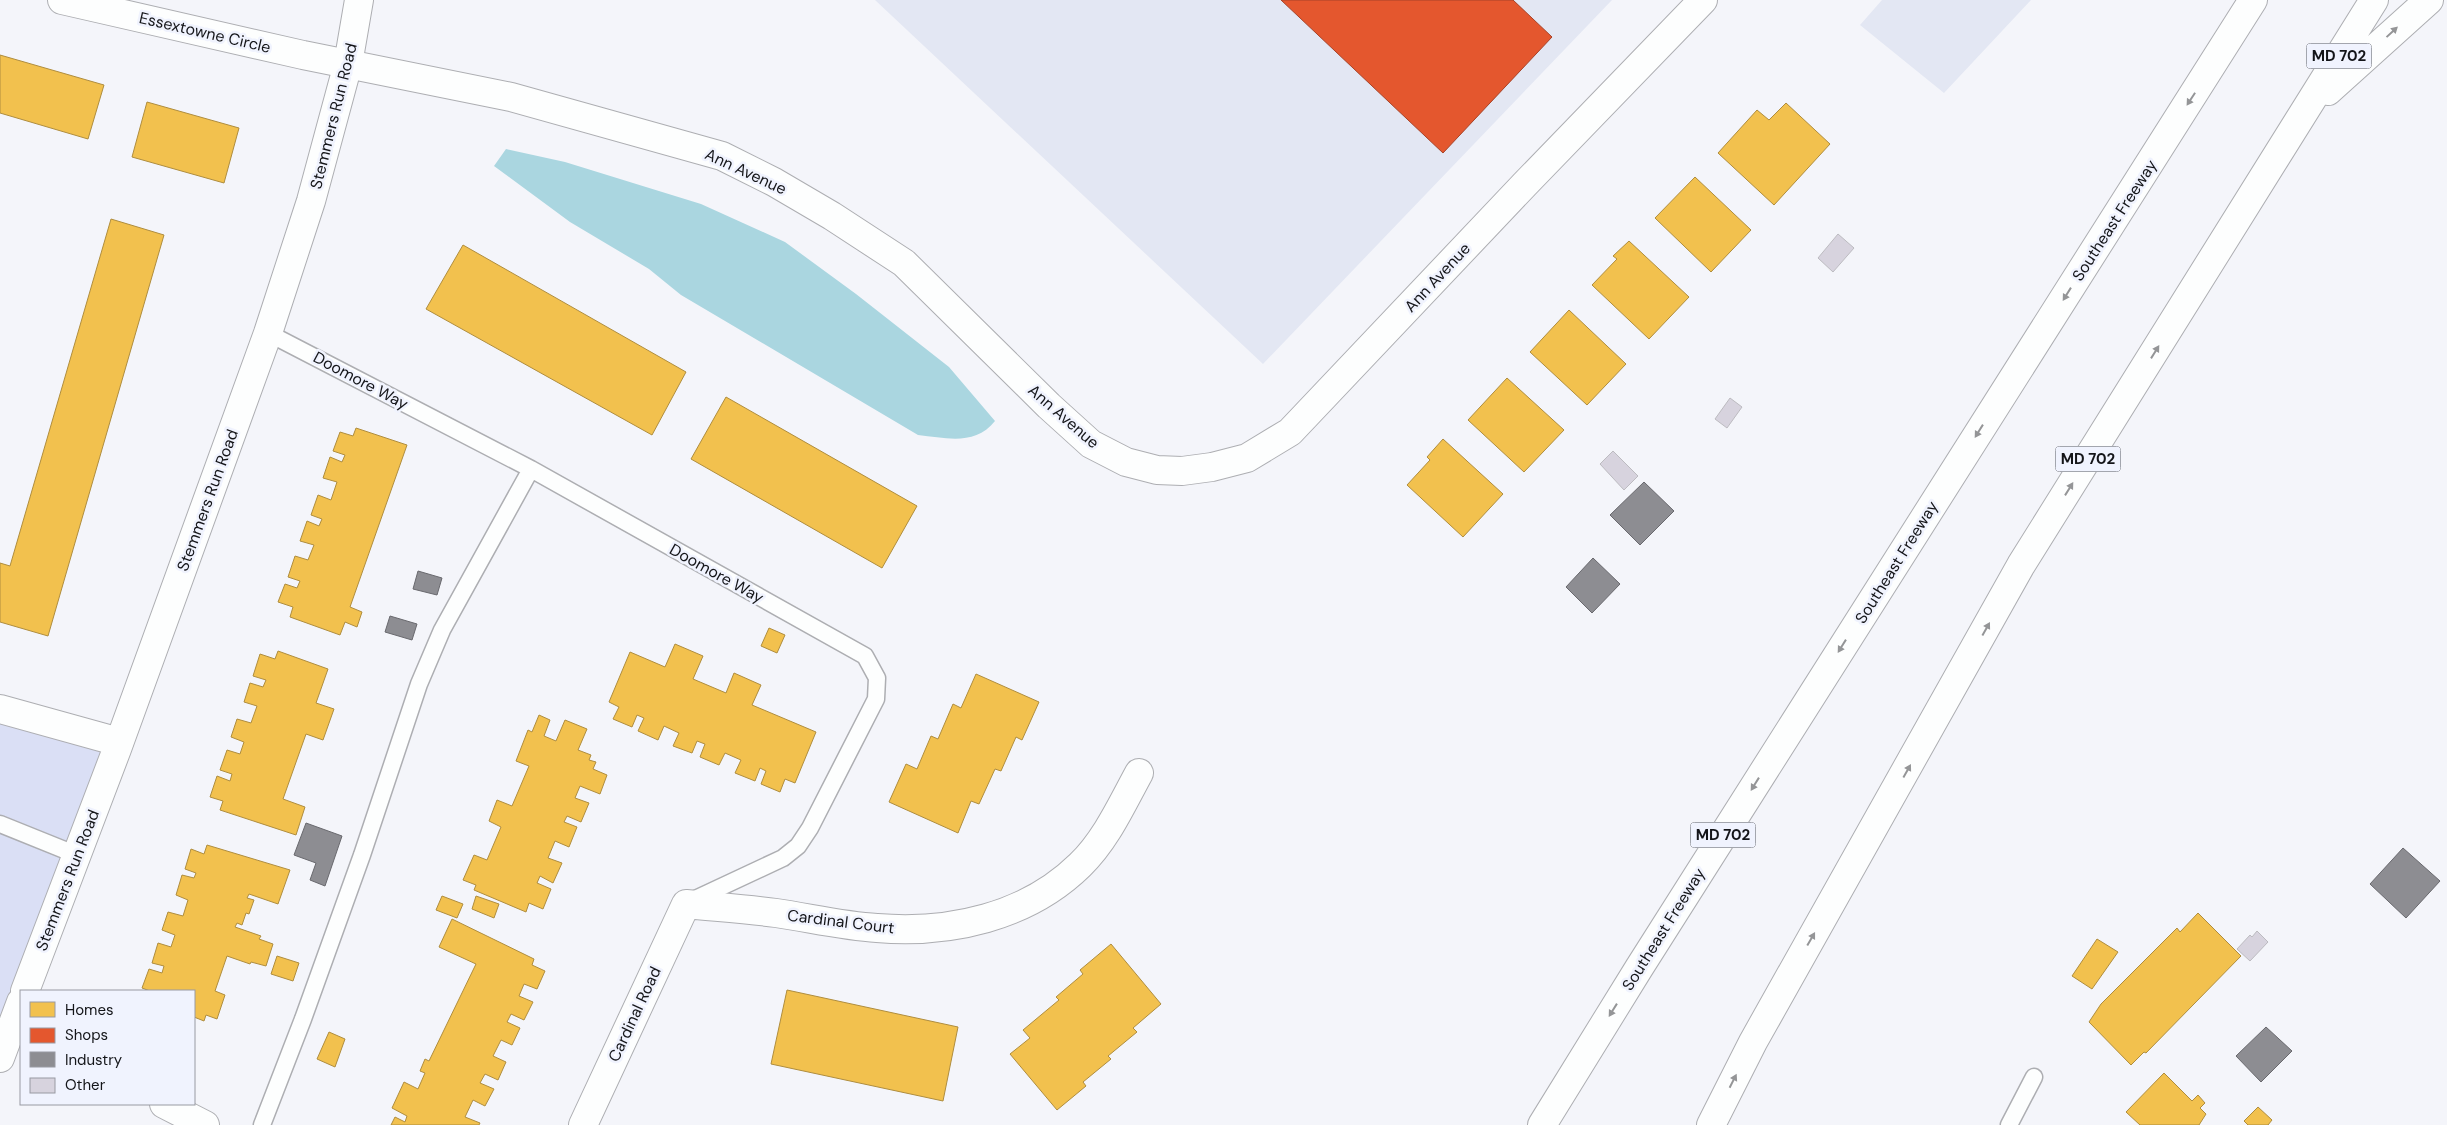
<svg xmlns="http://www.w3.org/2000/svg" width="2447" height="1125" viewBox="0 0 2447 1125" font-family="'DM Sans',sans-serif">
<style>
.built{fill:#e3e7f3}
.green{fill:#dadff5}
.water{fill:#aad6e0}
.homes{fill:#f2c14e;stroke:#af8d3e}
.shops{fill:#e4572e;stroke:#a64328}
.industry{fill:#8d8d92;stroke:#69696e}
.building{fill:#d7d3de;stroke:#bcbbc0}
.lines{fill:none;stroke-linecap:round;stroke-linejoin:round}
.service-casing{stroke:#adaeb2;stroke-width:19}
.minor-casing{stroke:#adaeb2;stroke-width:30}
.tertiary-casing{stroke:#adaeb2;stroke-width:30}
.motorway-casing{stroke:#adaeb2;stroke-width:30}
.service{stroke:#fdfefe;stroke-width:16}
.minor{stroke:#fdfefe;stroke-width:28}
.tertiary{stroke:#fdfefe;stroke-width:28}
.motorway{stroke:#fdfefe;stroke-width:28}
.oneway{fill:#949597}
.labels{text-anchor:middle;stroke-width:5;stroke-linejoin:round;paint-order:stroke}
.shield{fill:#f0f3fe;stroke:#56585e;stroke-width:1}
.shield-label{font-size:15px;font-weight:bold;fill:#141519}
.street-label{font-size:16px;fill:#141519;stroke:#f0f3fe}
</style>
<rect width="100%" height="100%" fill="#f4f5fa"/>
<!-- built -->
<path class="built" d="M875 0H1612L1263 364Z
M1882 0H2031L1944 93 1860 25Z"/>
<!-- green -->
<path class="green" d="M0 709 119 742 0 1056Z"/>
<!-- water -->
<path class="water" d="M506 149 565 162 701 204 785 242 856 294 949 367 995 421C975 446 947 438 918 435L681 295 649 269 570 222 494 166Z"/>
<!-- homes -->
<path class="homes" d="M0 55 104 85 88 139 0 113Z
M147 102 239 128 224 183 132 157Z
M1786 103 1830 144 1774 205 1718 153 1757 110 1769 120Z
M1695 177 1751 230 1711 272 1655 218Z
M111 219 164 235 48 636 0 622V563L10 566Z
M1629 241 1689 297 1649 339 1592 285 1617 259 1613 256Z
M463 245 686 372 652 435 426 309Z
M1569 310 1626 364 1587 405 1530 352Z
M1507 378 1564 430 1524 472 1468 420Z
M726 397 917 506 882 568 691 459Z
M356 428 407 445 350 607 362 612 357 627 345 622 340 635 290 617 293 607 278 602 285 584 297 588 300 581 288 577 295 556 308 560 314 545 300 541 307 521 319 526 322 519 311 515 318 495 331 500 337 482 323 478 330 457 342 462 345 455 333 451 340 432 353 436Z
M1443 439 1503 494 1463 537 1407 485 1430 460 1427 457Z
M769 628 785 635 777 653 761 646Z
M675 644 703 656 693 679 726 693 734 673 761 685 752 705 816 732 795 783 785 779 780 792 761 784 766 771 760 768 755 781 735 773 741 760 725 753 719 765 700 757 705 744 697 741 692 753 673 746 679 733 664 726 658 740 638 731 644 718 637 715 632 727 613 719 619 707 609 702 630 652 665 667Z
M278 651 328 669 316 703 334 709 323 740 306 734 283 799 305 807 296 835 220 810 223 801 210 797 217 776 230 781 232 774 220 770 227 750 240 754 244 742 231 737 237 719 251 723 257 706 244 702 250 683 263 687 266 680 253 676 260 654 275 659Z
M976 674 1039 702 1022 740 1016 737 1001 771 995 769 979 804 971 801 958 833 889 802 906 764 917 769 931 736 938 739 953 704 961 708Z
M539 715 550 720 544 736 556 741 565 720 587 729 578 750 591 755 589 760 596 762 593 769 607 775 600 794 580 786 575 798 589 803 581 822 567 816 564 822 577 827 569 847 555 841 548 858 562 863 553 883 540 876 537 883 551 889 543 909 529 903 526 912 474 890 476 885 463 880 474 855 487 860 501 827 489 821 497 800 512 806 529 766 516 761 528 730 532 732Z
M207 845 290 870 278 904 249 894 247 898 254 900 249 914 246 913 242 925 237 923 235 927 261 936 259 939 273 944 266 966 251 962 250 964 227 956 215 991 225 995 217 1019 206 1015 204 1021 194 1017V991H150L142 988 149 969 162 973 164 966 152 963 158 943 171 947 175 935 162 930 168 912 183 916 188 900 176 895 182 875 194 878 196 873 185 869 191 849 204 854Z
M442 896 463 904 457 918 436 910Z
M476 896 499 904 494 918 472 909Z
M2198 913 2241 956 2146 1053 2144 1052 2131 1065 2089 1022 2101 1004 2177 928 2180 932Z
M452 919 534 959 532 965 545 971 537 989 524 984 519 996 533 1002 524 1020 511 1014 507 1022 520 1028 512 1045 501 1040 493 1056 506 1062 498 1080 485 1074 480 1083 494 1089 485 1106 473 1100 465 1117 480 1123 479 1125H391L395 1117 405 1122 407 1116 392 1108 404 1082 418 1089 425 1073 420 1071 425 1059 429 1061 476 964 439 947Z
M2097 939 2118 952 2092 989 2072 976Z
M1111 944 1161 1004 1133 1028 1137 1032 1108 1056 1111 1059 1083 1082 1086 1086 1057 1110 1010 1054 1030 1038 1023 1030 1059 1000 1056 997 1083 974 1080 970Z
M277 956 299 963 293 981 271 974Z
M787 990 958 1027 943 1101 771 1064Z
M329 1032 345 1039 335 1067 317 1059Z
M2164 1073 2192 1101 2198 1095 2205 1103 2200 1108 2206 1114 2199 1125H2140L2126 1112Z
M2258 1107 2272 1120 2268 1125H2248L2244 1121Z"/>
<!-- shops -->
<path class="shops" d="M1281 0H1513L1552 37 1443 153Z"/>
<!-- industry -->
<path class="industry" d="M1644 482 1674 511 1640 545 1610 515Z
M1593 558 1620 584 1592 613 1566 587Z
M418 571 442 578 437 595 413 589Z
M390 616 417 624 412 640 385 632Z
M306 823 342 836 325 886 310 880 316 863 294 855Z
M2403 848 2440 881 2406 918 2370 884Z
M2266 1027 2292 1051 2261 1082 2236 1056Z"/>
<!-- building -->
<path class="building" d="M1838 234 1854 248 1833 272 1818 258Z
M1730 398 1742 407 1727 428 1715 419Z
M1613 451 1638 476 1624 490 1600 464Z
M2257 931 2268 942 2250 961 2237 949 2250 935 2252 937Z"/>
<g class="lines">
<!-- service casing -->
<g class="service-casing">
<path id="service" d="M268 333 531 469 865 656 877 678 876 699 810 828 798 846 783 858 691 901
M0 824 77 855
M262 1125 303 1019 362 855 419 684 442 630 531 469
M2009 1125 2034 1077"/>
</g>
<!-- minor casing -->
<g class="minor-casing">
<path id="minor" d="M62 0 303 55 511 97 722 156 774 182 832 216 904 263 1049 406 1091 444 1126 462 1157 470 1182 471 1212 467 1247 458 1290 432 1525 184 1703 0
M0 709 119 742
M164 1104 205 1125
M583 1125 686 904C716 907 746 909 776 913 810 918 843 926 877 928 950 934 1027 917 1080 865 1106 840 1122 804 1139 773"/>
</g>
<!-- tertiary casing -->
<g class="tertiary-casing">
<path id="tertiary" d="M25 991 117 749 268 333 311 201 348 64 359 0
M0 1058 21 1002"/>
</g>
<!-- motorway casing -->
<g class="motorway-casing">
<path id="motorway" d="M2328 91 2429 0
M1542 1125 1639 968 2253 0
M1711 1125 1753 1042 2021 565 2374 0"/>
</g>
<!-- service -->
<use href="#service" class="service"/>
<!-- minor -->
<use href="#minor" class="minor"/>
<!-- tertiary -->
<use href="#tertiary" class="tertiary"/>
<!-- motorway -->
<use href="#motorway" class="motorway"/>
</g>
<!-- one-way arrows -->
<defs><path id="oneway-solid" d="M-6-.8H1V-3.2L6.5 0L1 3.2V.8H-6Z" transform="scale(1.25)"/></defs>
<g class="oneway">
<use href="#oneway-solid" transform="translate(2392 32) rotate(-43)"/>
<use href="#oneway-solid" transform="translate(2191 99) rotate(123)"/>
<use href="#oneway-solid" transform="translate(2067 294) rotate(122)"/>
<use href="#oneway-solid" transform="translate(2155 352) rotate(-58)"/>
<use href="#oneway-solid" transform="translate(1979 431) rotate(122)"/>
<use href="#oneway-solid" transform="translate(2069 489) rotate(-58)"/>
<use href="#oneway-solid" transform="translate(1986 629) rotate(-61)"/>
<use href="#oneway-solid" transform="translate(1842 646) rotate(122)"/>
<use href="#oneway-solid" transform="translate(1907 771) rotate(-61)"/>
<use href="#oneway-solid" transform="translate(1755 784) rotate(122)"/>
<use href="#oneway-solid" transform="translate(1811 939) rotate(-60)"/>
<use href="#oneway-solid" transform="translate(1613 1010) rotate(122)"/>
<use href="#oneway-solid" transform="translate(1733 1081) rotate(-63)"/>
</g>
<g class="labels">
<!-- shield labels -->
<g class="shield">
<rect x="2306.5" y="43.5" width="65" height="25" rx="4"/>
<rect x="2055.5" y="446.5" width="65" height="25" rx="4"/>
<rect x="1690.5" y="822.5" width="65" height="25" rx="4"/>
</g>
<g class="shield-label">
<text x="2339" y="61">MD 702</text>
<text x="2088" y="464">MD 702</text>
<text x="1723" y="840">MD 702</text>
</g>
<!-- street labels -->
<g class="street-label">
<text transform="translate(205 32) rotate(13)" y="6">Essextowne Circle</text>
<text transform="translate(333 116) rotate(-76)" y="6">Stemmers Run Road</text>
<text transform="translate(746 171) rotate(25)" y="6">Ann Avenue</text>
<text transform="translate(2114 220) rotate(-57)" y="6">Southeast Freeway</text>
<text transform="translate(1437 277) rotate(-47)" y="6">Ann Avenue</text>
<text transform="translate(361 380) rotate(28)" y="6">Doomore Way</text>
<text transform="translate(1064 416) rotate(41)" y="6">Ann Avenue</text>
<text transform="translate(207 500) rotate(-70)" y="6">Stemmers Run Road</text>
<text transform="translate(1896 562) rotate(-58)" y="6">Southeast Freeway</text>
<text transform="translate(717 573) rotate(29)" y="6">Doomore Way</text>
<text transform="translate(67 880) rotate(-69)" y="6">Stemmers Run Road</text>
<text transform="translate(841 921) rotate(7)" y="6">Cardinal Court</text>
<text transform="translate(1663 929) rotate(-58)" y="6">Southeast Freeway</text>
<text transform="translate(634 1014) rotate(-65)" y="6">Cardinal Road</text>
</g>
</g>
<!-- legend -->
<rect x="20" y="990" width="175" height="115" fill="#f0f3fe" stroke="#989aa2"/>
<rect x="30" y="1002" width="25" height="15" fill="#f2c14e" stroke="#989aa2"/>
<text x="65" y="1015" font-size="15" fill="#141519">Homes</text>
<rect x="30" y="1028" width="25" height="15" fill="#e4572e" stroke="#989aa2"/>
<text x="65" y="1040" font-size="15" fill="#141519">Shops</text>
<rect x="30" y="1052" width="25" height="15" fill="#8d8d92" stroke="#989aa2"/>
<text x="65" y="1065" font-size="15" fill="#141519">Industry</text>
<rect x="30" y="1078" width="25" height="15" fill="#d7d3de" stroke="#989aa2"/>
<text x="65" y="1090" font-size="15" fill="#141519">Other</text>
</svg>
